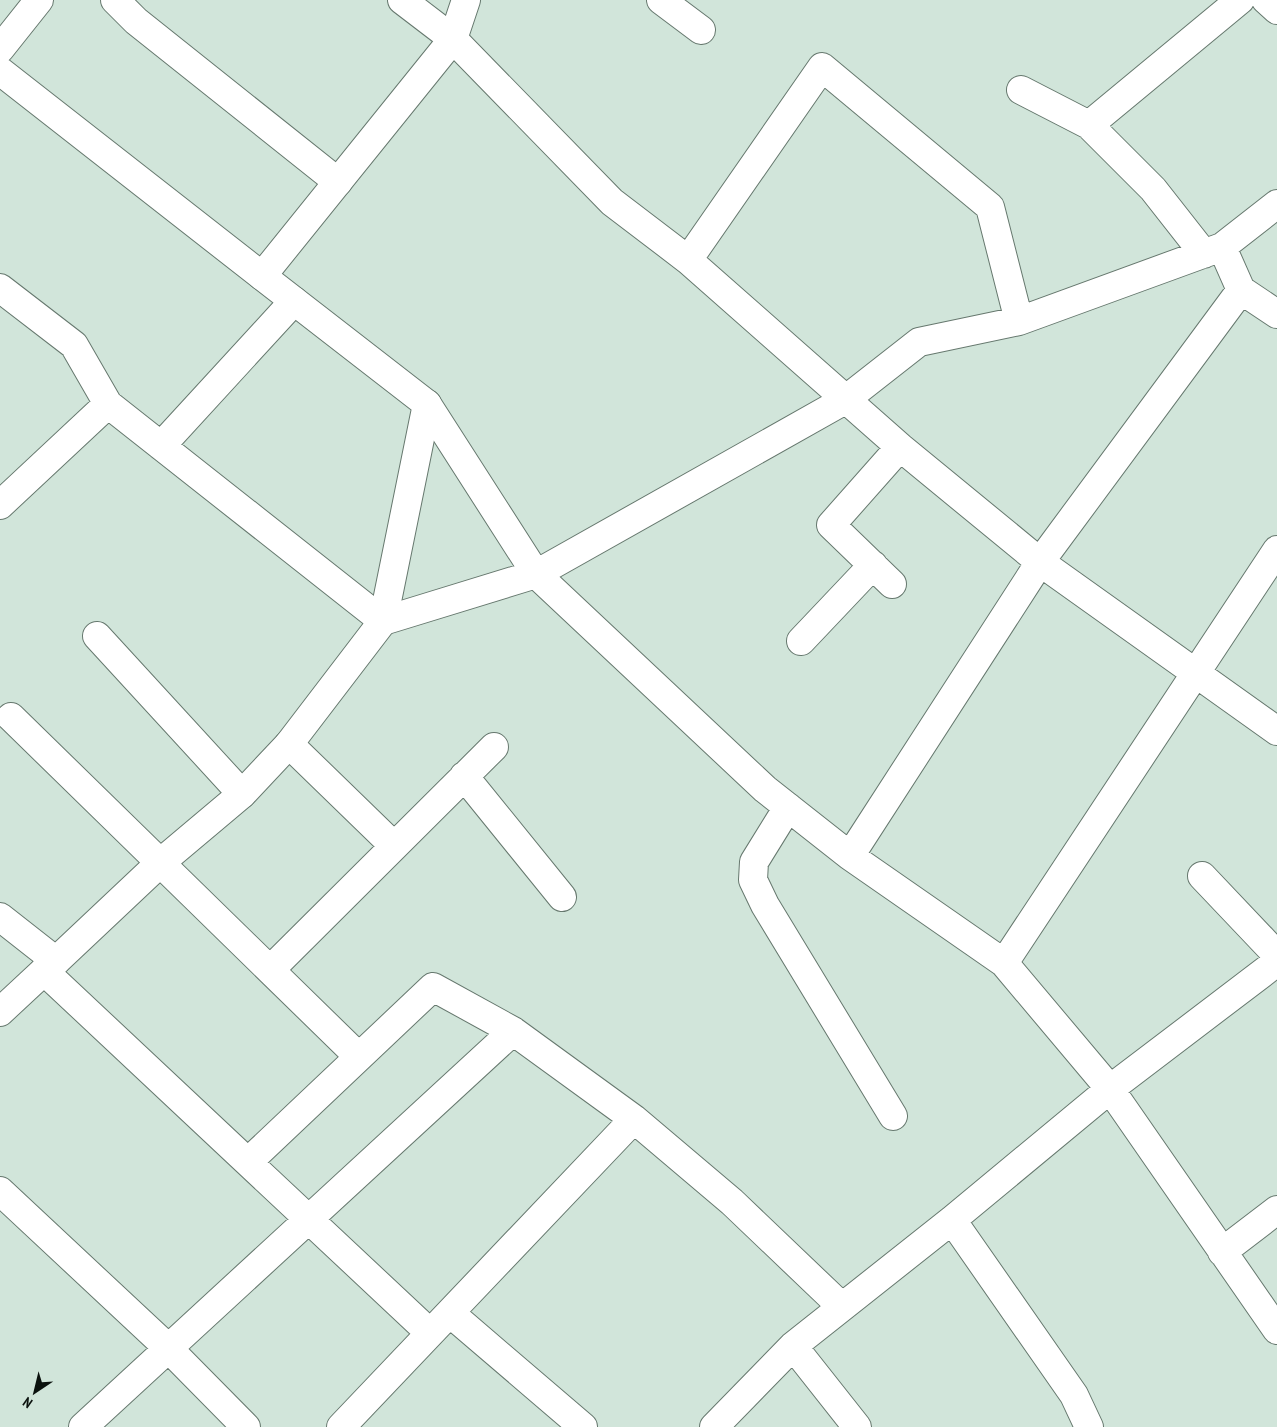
<svg xmlns="http://www.w3.org/2000/svg" width="1277" height="1427" viewBox="0 0 1277 1427" font-family="'PT Sans Narrow',sans-serif">
<style>
.lines{fill:none;stroke-linecap:round;stroke-linejoin:round}
.minor-casing{stroke:#66786e;stroke-width:30}
.tertiary-casing{stroke:#66786e;stroke-width:30}
.minor{stroke:#fff;stroke-width:28}
.tertiary{stroke:#fff;stroke-width:28}
</style>
<rect width="100%" height="100%" fill="#d1e5da"/>
<g class="lines">
<!-- minor casing -->
<g class="minor-casing">
<path id="minor" d="M115 0 136 21 338 182
M402 0 453 39 612 202 688 260 900 447 1040 562 1277 731
M661 0 701 30
M1266 0 1277 10
M0 49 39 0
M0 71 262 276
M1021 90 1089 125 1153 189 1204 254
M1089 125 1240 0
M1222 247 1241 290 1277 314
M688 260 822 67 990 207 1019 321
M0 288 74 345 108 404 383 621 536 574 845 400 919 342 1019 321 1222 247 1277 204
M427 404 536 574 765 789 850 856 1004 963 1110 1089 1277 1330
M161 446 294 301
M0 505 108 404
M892 584 831 525 900 447
M97 636 242 794
M801 641 873 565
M11 717 359 1057
M289 744 394 846
M464 776 562 897
M788 807 754 862 753 880 765 905 893 1116
M850 856 1040 562 1241 290
M1202 876 1277 955
M0 917 56 961 44 971 430 1333
M1004 963 1277 550
M270 970 494 747
M248 1162 433 987 513 1031 634 1119 732 1202 842 1307
M0 1191 168 1348 246 1427
M952 1220 1074 1395 1089 1427
M1222 1252 1277 1210
M450 1313 583 1427
M793 1346 857 1427
M83 1427 513 1031
M341 1427 634 1119
M714 1427 793 1346 952 1220 1110 1089 1277 962"/>
</g>
<!-- tertiary casing -->
<g class="tertiary-casing">
<path id="tertiary" d="M56 961 160 863 242 794 289 744 383 621 427 404 262 276 453 39 466 0
M0 1012 44 971"/>
</g>
<!-- minor -->
<use href="#minor" class="minor"/>
<!-- tertiary -->
<use href="#tertiary" class="tertiary"/>
</g>
<!-- north arrow -->
<g transform="translate(35 1392) rotate(215)" stroke="#d1e5da" stroke-width="4" paint-order="stroke">
<path d="M0-4L9 19L0 12L-9 19Z" fill="#0b120e"/>
<text y="-8" font-size="14" font-weight="bold" text-anchor="middle" fill="#0b120e">N</text>
</g>
</svg>
